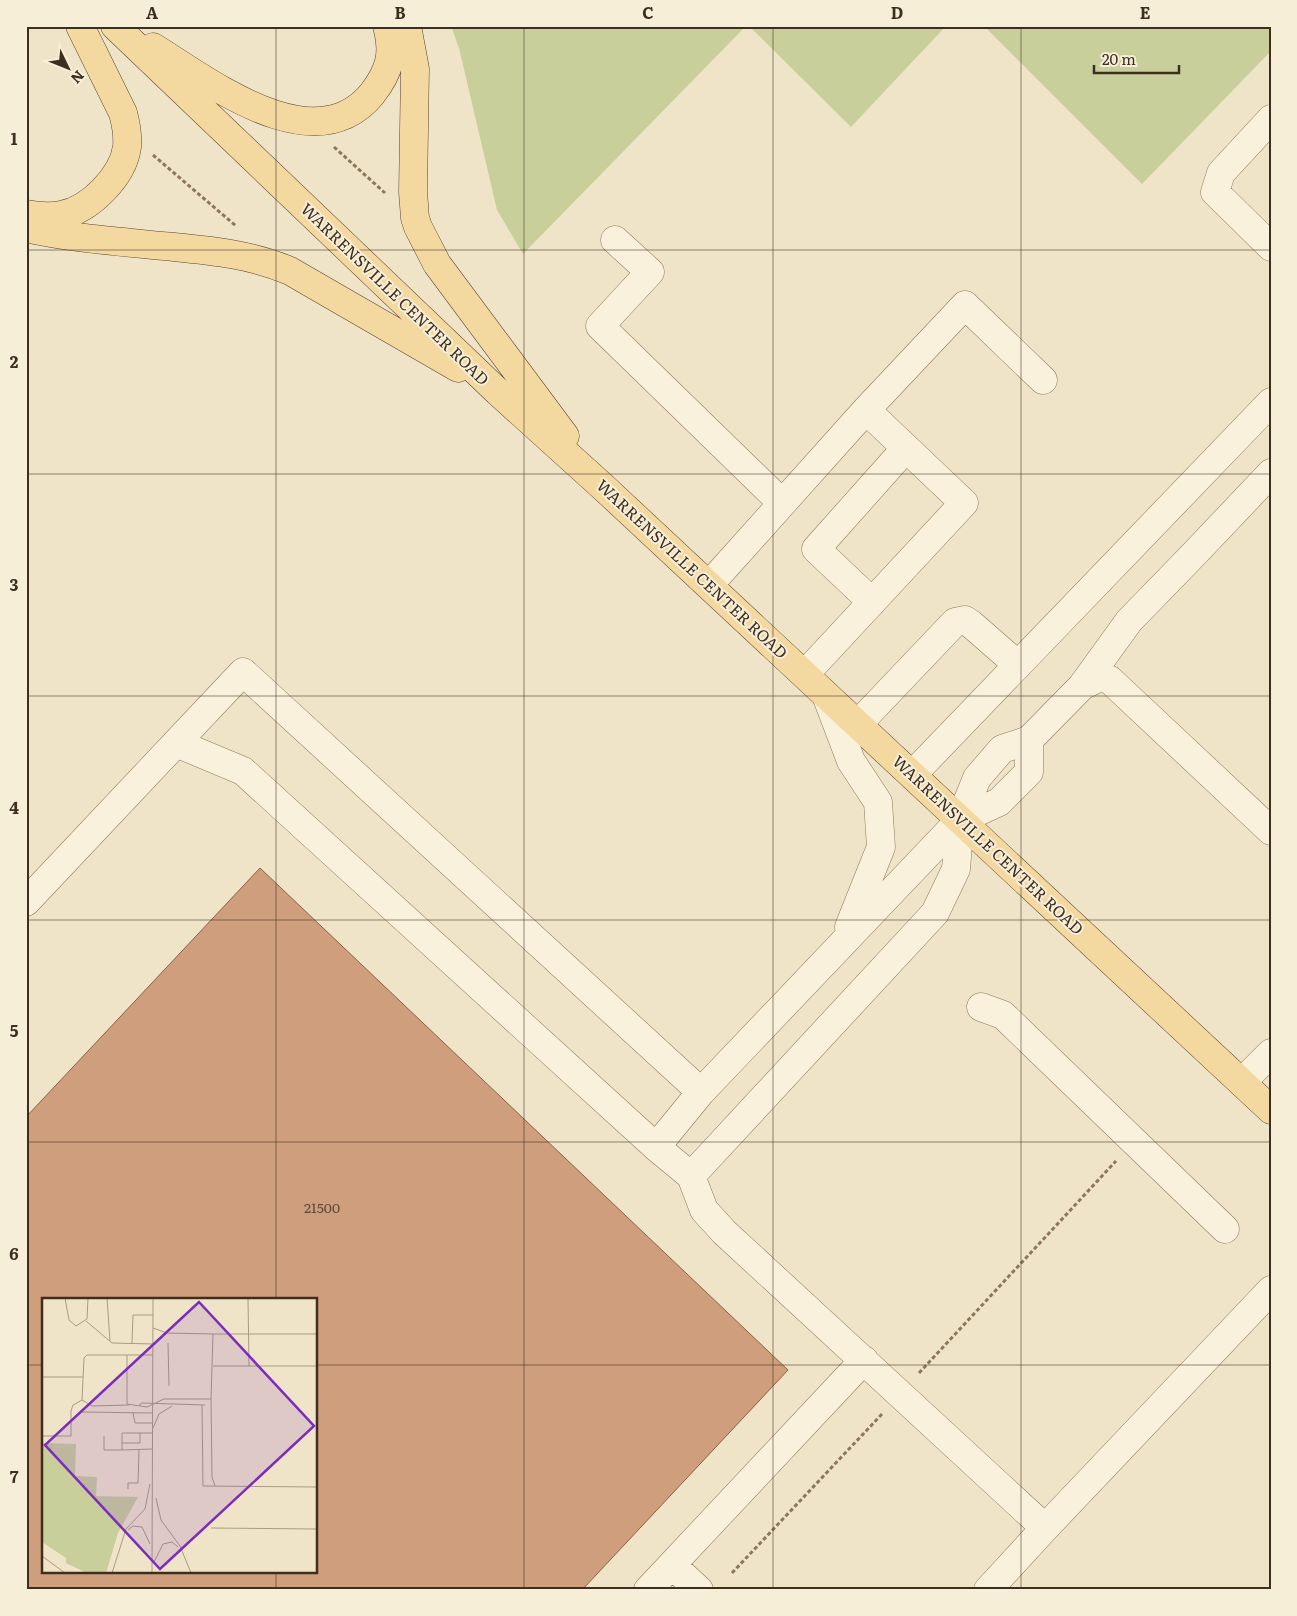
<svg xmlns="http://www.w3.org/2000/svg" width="1297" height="1616" viewBox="0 0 1297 1616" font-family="Literata,serif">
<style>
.green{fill:#c9cf9b}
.building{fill:#cf9f7d;stroke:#8d5f41;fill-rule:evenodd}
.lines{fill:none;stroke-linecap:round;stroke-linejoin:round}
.minor-casing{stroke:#8d765c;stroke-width:29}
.major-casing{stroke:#5b4430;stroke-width:29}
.path{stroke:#8d765c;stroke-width:3;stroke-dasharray:4 2.5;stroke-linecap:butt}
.minor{stroke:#faf1dc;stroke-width:28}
.major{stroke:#f3d9a0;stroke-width:28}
.grid{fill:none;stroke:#3d2e20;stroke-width:1;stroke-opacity:0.55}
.labels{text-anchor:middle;stroke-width:4;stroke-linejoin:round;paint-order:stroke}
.number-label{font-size:14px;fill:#624a37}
.street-label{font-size:16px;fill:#3d2e20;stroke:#f7eed8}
.inset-road{fill:none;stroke:#a89b85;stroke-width:1}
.view{fill:#7b2cbf;fill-opacity:0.15;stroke:#7b2cbf;stroke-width:2.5}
.inset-edge{fill:none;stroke:#3d2e20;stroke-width:2.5}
.neatline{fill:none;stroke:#3d2e20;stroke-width:2}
.grid-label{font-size:16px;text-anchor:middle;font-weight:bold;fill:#3d2e20}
</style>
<rect width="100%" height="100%" fill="#f0e4c8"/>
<!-- green -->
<path class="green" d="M451 26H746L523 254 497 210 459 48Z
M749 26H946L851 127Z
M984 26H1271V51L1142 184Z"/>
<!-- building -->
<path class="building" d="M260 868 788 1370 582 1590H26V1117ZM44 1300H316V1572H44Z"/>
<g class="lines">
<!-- minor casing -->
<g class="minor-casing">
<path id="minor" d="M1271 119 1221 173 1215 192 1271 247
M615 240 650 272 600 326 782 503
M906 448 866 410 965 305 1043 380
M709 585 866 410
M805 674 964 503 906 448 816 549 872 602
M1082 686 1129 621 1196 552 1271 473
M826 695 851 761 878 802 881 847 849 927
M858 724 955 622 965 620 971 624 1018 665
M176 743 243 771 656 1147 691 1176 704 1210 724 1232 1045 1528 1271 1290
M912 775 1271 402
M26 902 243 672 701 1092
M981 1007 1003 1015 1225 1229
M1242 1082 1271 1053
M656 1147 701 1092 960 820 999 802 1029 772V740
M691 1176 935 913 956 869 960 820 977 778 1002 749 1029 740 1082 686 1100 677 1110 680 1271 831
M672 1565 699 1590
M648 1590 864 1360
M988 1590 1045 1528"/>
</g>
<!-- major casing -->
<g class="major-casing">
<path id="major" d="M115 26 498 392 602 486 1271 1110
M407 26 415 69 413 192 415 218 418 227 437 264 565 436
M153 47C208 81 314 164 372 94 389 72 395 54 387 26
M26 214C37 216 50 217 61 215 90 210 123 176 127 147 128 135 126 124 123 113L80 26
M26 228C75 239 125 242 174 247 215 251 253 255 290 271L458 368"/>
</g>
<!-- path -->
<path class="path" d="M334 147 385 193
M153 155 236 226
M919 1373 1116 1161
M732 1573 882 1414"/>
<!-- minor -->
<use href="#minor" class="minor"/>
<!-- major -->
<use href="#major" class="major"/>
</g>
<!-- grid -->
<path class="grid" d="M276 26V1300M524 26V1590M773 26V1590M1021 26V1590M26 250H1271M26 474H1271M26 696H1271M26 920H1271M26 1142H1271M26 1365H44M316 1365H1271M276 1572V1590"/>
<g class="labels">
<!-- number labels -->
<g class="number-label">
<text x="322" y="1213">21500</text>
</g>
<!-- street labels -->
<g class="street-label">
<text transform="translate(395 294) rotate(44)" y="6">WARRENSVILLE CENTER ROAD</text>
<text transform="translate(692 569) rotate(43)" y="6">WARRENSVILLE CENTER ROAD</text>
<text transform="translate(988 845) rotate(43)" y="6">WARRENSVILLE CENTER ROAD</text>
</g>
</g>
<!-- overview -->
<g transform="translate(42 1298)">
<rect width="275" height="275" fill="#f0e4c8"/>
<path d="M0 145 34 146 33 178 55 179 54 198 96 199 76 235 64 275H45L24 265V260L0 244Z" fill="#c9cf9b"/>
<path class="inset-road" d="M23 0 27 22 34 28 45 21 46 0M65 0 68 43M206 0 207 68M44 23 70 45 111 46M111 30 125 35 111 48M125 35 171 36 169 101 170 179 173 188M171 36H275M90 45 91 17H111M126 45 127 88M111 57H85V106L105 109 122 101H169M171 68H275M0 79H41M40 102 50 108 87 107M97 107 100 105 163 107M160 107 161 188 275 189M40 114 111 115M91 115 93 125H111M111 130 117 116 130 108M98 135V145H80V135H111M0 138H29V113L31 107 40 102 42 60 45 57H85M62 138V152H80V145M80 152 111 151M86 191V185H96L97 152M114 200 119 222 138 248 149 275M169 230 275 231M86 232 91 228 100 229 108 246M0 258 23 275M112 264 121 246 130 244 136 249M70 275 84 231 103 211 108 186M110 275 111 0"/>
<path class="view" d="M157 4 272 128 118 271 3 147Z"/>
<rect width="275" height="275" class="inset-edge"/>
</g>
<!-- border -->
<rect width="1297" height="1616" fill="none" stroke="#f7eed8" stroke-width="55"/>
<!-- north arrow -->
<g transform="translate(68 68) rotate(133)" stroke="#f7eed8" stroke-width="4" paint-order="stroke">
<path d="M0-4L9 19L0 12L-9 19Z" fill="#3d2e20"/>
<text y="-8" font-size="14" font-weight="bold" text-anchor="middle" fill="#3d2e20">N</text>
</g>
<!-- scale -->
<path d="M1094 65v8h85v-8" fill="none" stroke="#3d2e20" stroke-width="2.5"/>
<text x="1102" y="65" font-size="15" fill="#3d2e20" stroke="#f7eed8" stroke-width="4" paint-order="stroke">20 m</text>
<rect x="28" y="28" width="1242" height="1560" class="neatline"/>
<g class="grid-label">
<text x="152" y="19">A</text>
<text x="400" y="19">B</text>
<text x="648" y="19">C</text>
<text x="897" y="19">D</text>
<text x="1145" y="19">E</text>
<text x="14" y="145">1</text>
<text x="14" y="368">2</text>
<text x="14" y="591">3</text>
<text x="14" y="814">4</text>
<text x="14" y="1037">5</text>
<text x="14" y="1260">6</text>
<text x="14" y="1483">7</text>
</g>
</svg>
